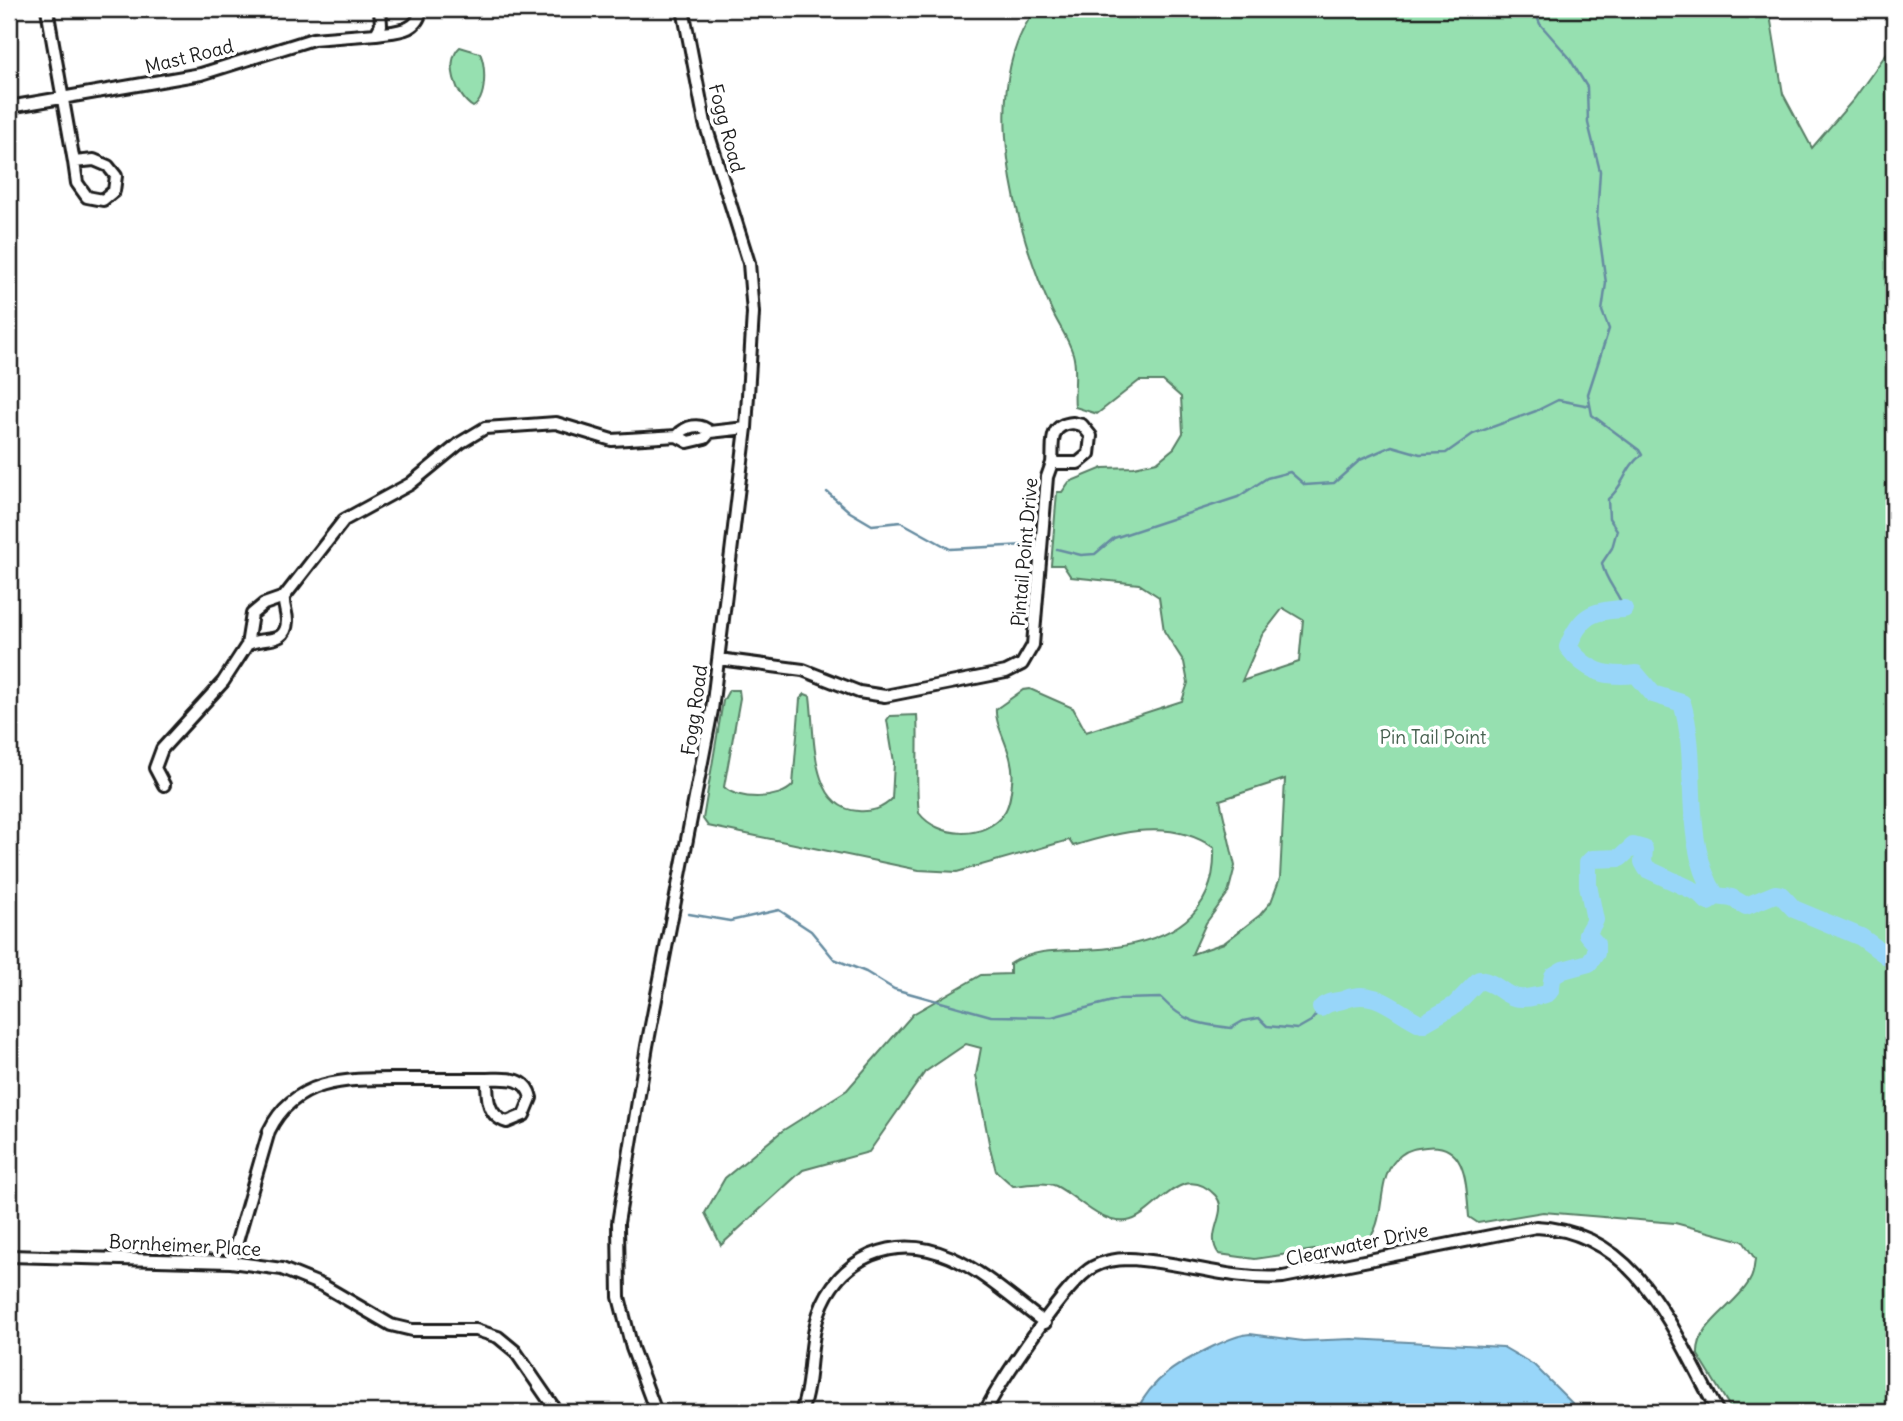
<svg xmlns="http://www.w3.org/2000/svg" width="1903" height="1421" viewBox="0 0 1903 1421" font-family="Delius,sans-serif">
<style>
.green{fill:#96e0b0;stroke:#597e66;stroke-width:2;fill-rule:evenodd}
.water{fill:#98d6f9;stroke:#668ca1;stroke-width:2}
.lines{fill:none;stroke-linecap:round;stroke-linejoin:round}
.stream{stroke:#668ca1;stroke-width:2.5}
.river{stroke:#98d6f9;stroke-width:18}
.minor-casing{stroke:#1c1c1c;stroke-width:16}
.minor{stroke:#fff;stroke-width:10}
.labels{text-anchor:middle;stroke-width:7;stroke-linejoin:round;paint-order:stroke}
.street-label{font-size:19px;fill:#1c1c1c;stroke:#fff}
.park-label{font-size:19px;fill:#476150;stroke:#fff}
</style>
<rect width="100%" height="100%" fill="#fff"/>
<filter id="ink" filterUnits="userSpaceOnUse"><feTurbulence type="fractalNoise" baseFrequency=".0143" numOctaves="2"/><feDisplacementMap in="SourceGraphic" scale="14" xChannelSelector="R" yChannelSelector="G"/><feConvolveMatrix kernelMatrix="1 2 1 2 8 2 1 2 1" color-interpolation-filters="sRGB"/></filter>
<g filter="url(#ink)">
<!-- green -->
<path class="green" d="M1036 9H1769L1783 94 1812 148 1854 99 1894 43V1412H1733L1698 1355C1696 1323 1737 1306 1750 1280 1754 1274 1754 1266 1755 1259L1743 1241 1675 1223 1543 1212 1478 1223 1469 1217C1466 1186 1468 1142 1426 1147 1417 1148 1408 1149 1401 1155 1373 1176 1389 1221 1366 1242L1255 1259 1219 1254C1203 1233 1231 1212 1215 1195 1180 1159 1155 1217 1127 1221 1100 1225 1078 1197 1056 1186 1044 1181 1026 1185 1013 1186L996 1171 990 1148 976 1075 981 1048 966 1044 925 1072 869 1152 803 1170 721 1245 705 1213 725 1178 782 1131 847 1090 913 1014 981 975 1010 974V964C1041 944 1076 953 1110 948 1170 940 1217 916 1214 848 1173 818 1117 832 1073 846L1069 840 957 872 919 870 708 826 703 819 723 701 729 690H739L740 698 724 787C738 801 780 800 793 785L800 699 805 694 810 696C815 731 809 808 858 811 872 812 882 809 892 799L894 762 887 720 890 716 917 715C919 748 915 781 919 813 938 838 985 841 1004 813 1010 805 1011 792 1012 782 1016 754 994 727 996 709L1023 690 1030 689 1073 708 1086 732 1182 701 1188 683 1184 662 1164 631 1159 597 1139 584 1071 577 1063 565H1051L1057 492H1062L1069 482 1103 468 1134 467 1157 462 1174 448 1183 433 1181 397 1163 381H1139L1097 414 1075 407C1073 390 1078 371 1073 354 1068 338 1059 326 1052 311 1015 231 977 86 1036 9ZM1283 608 1303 620 1299 662 1242 681 1262 635ZM1285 779 1280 878 1271 902 1260 915 1224 943 1192 954 1206 923 1228 893 1235 866 1220 800Z
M460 47 480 53C486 67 487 99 473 107 456 97 444 61 460 47Z"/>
<!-- water -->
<path class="water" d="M1250 1334 1303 1341 1352 1339 1503 1347 1534 1365 1581 1412H1136C1152 1377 1181 1362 1214 1346 1226 1341 1236 1335 1250 1334Z"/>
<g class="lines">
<!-- stream -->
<path class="stream" d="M1534 9 1540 24 1568 56 1587 87 1588 123 1600 171 1597 219 1606 283 1602 311 1609 329 1588 394 1592 415 1639 450 1642 455C1625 466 1624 487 1608 499L1609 518 1617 530 1612 548 1602 563C1605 581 1618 591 1624 609
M827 492 850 512 872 525 901 522 950 549 1027 545
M1057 549 1081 555 1095 554 1114 538 1238 497 1267 478 1290 472 1305 485 1334 483 1360 460 1392 446 1420 454 1446 453 1473 434 1536 411 1558 400 1590 406
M689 914 730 921 779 910 811 931 834 959 866 972 894 989 991 1016 1052 1017 1120 999 1161 998C1184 1022 1197 1024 1231 1028L1243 1021 1259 1018 1267 1026 1297 1029 1311 1021 1321 1008"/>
<!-- river -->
<path class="river" d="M1624 609C1592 610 1580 616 1568 647 1586 671 1606 678 1636 674L1653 694 1682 703C1701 765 1679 838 1716 896
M1716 896 1732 898 1746 906 1775 894 1781 895 1794 909 1861 937 1894 961
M1321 1008C1329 1000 1336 1003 1346 999 1376 987 1397 1013 1422 1024L1455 1005 1479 980C1504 983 1503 1005 1537 996 1539 996 1547 994 1548 993 1552 990 1551 981 1553 976L1563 970 1589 963 1596 953V944L1587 934 1595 920 1588 885V863L1592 859 1620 858 1633 846 1644 849 1643 862 1647 869 1699 893 1708 902 1716 896"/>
<!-- minor casing -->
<g class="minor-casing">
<path id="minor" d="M47 9 74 162
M380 9 381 25 376 34C395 31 418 33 421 9
M9 107 201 74 313 39 376 34
M94 160 108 166 116 176 114 191 103 200 87 197 77 183 74 162Z
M1073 423 1082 425 1091 436 1089 454 1078 463H1052C1054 445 1047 425 1073 423Z
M710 432 746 428
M284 597 344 520 410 484 460 443 485 428 556 423 612 440 677 436 688 442 705 438 710 432C699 422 686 426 677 436
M284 597C283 606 287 612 287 621 286 647 261 635 247 645L252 614 264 604Z
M719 659 803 670 859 692 885 696 1006 672 1022 664 1033 645 1047 477 1052 463
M164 785 155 768 162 749 223 682 247 645
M487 1079C505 1079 526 1075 531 1098L524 1115 507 1122C487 1116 487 1097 487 1079Z
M9 1256 231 1262 282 1269 324 1286 391 1325 412 1330H476L498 1337 515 1351 557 1412
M231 1262 269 1131C295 1077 349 1079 400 1079 429 1079 458 1079 487 1079
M656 1412 632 1348 619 1297 618 1223 647 1046 712 710 746 428 753 313 749 263 705 123 683 9
M801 1412C813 1380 808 1345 819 1313 828 1287 846 1266 871 1255 939 1226 994 1286 1045 1323
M985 1412C1000 1382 1066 1282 1093 1267 1104 1261 1117 1259 1129 1259 1181 1261 1230 1281 1283 1277L1536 1227C1640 1231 1674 1334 1718 1412"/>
</g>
<!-- minor -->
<use href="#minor" class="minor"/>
</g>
</g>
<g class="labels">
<!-- street labels -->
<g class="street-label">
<text transform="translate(189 56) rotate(-14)" y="7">Mast Road</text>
<text transform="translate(727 128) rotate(75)" y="7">Fogg Road</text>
<text transform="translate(1024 552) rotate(-85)" y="7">Pintail Point Drive</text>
<text transform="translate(694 710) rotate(-82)" y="7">Fogg Road</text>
<text transform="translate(1357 1244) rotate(-12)" y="7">Clearwater Drive</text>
<text transform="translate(185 1245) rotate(3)" y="7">Bornheimer Place</text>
</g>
<!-- park labels -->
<g class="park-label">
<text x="1433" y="744">Pin Tail Point</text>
</g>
</g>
<!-- margin -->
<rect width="1903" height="1421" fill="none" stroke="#fff" stroke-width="35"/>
<rect x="18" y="18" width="1868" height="1386" fill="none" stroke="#1c1c1c" stroke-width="2.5" filter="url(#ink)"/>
</svg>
